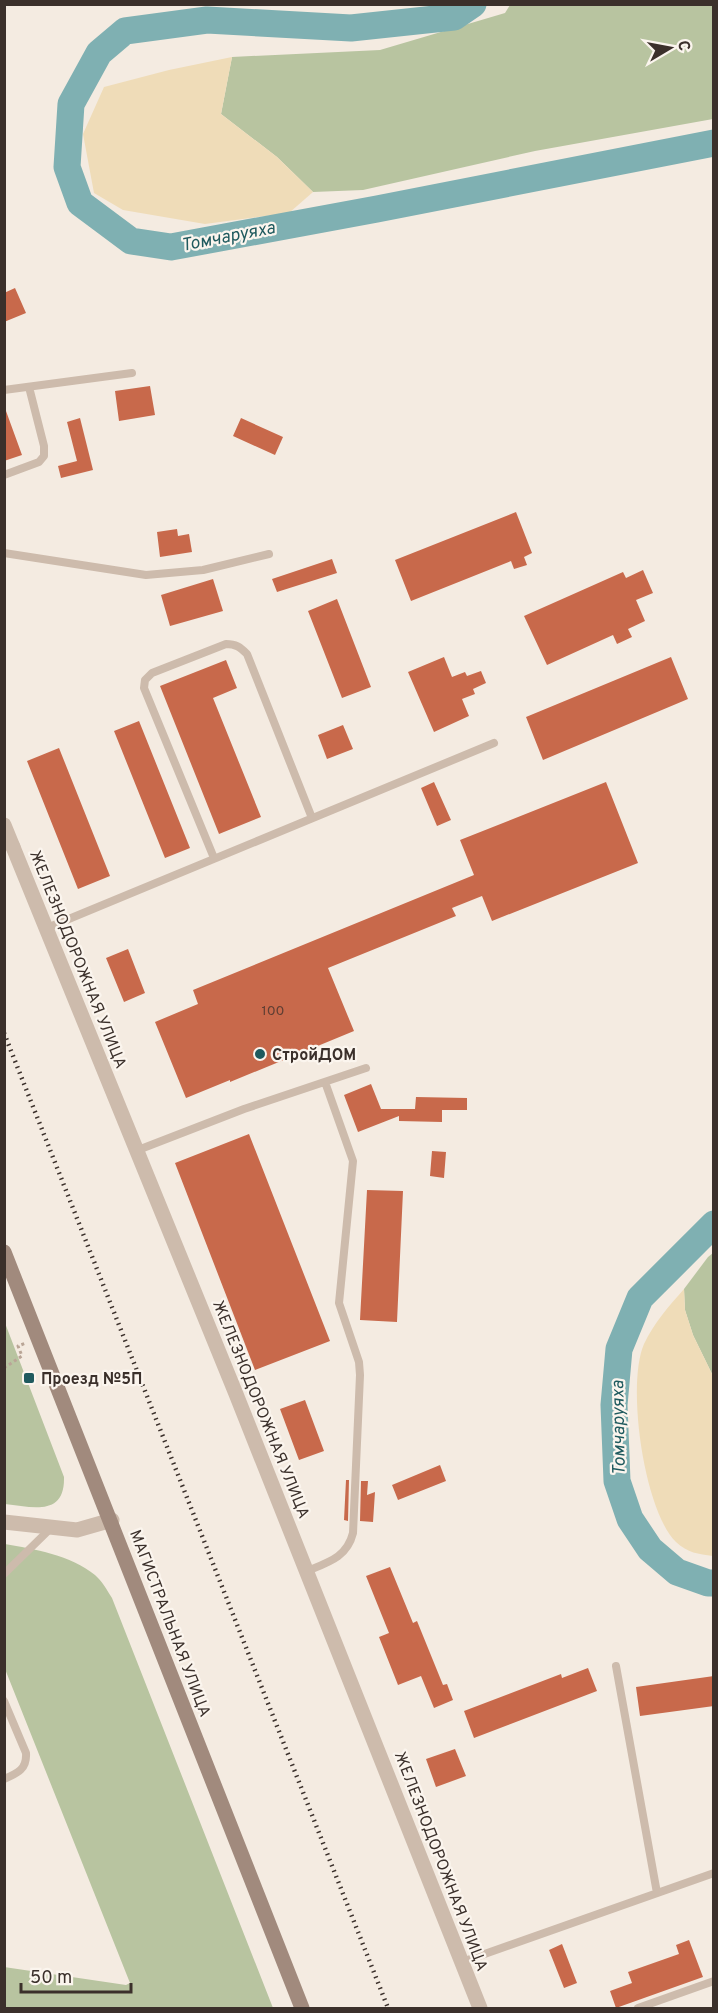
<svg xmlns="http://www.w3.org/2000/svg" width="718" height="2013" viewBox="0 0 718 2013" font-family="Overpass,sans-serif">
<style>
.green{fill:#b8c4a0}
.sand{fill:#efdcb8}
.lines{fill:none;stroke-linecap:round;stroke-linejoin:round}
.river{stroke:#7fb0b2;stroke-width:27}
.building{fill:#c8694b}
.path{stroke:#b9a596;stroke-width:3;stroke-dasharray:3 3;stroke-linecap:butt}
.service{stroke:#cdbbac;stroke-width:8}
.minor{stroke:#cdbbac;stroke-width:15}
.tertiary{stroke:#cdbbac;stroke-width:15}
.secondary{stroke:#a18a7d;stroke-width:15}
.rail{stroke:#3b302b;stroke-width:4.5;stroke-dasharray:1.5 4.5;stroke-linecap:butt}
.poi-dot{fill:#1f5a5e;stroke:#fbf5ee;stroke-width:2}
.labels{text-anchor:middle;stroke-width:4.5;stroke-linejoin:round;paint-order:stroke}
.number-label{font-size:14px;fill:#5e3e33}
.street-label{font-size:16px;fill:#3b302b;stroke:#fbf5ee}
.poi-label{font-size:16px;font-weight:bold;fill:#3b302b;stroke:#fbf5ee;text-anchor:start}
.water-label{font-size:18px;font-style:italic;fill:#1f5a5e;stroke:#fbf5ee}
</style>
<rect width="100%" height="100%" fill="#f4ebe1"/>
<!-- green -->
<path class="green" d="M510 5H713V119L535 151 363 190 313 192 277 157 221 114 232 57 380 50 505 13Z
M713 1253V1376L693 1335 685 1310 684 1289 708 1257Z
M5 1323 64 1477C65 1517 32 1507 5 1504Z
M5 1544C34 1549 71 1555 95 1575 102 1581 107 1590 112 1598L273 2008H5L4 1967 126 1985 130 1983 5 1669Z"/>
<!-- sand -->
<path class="sand" d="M232 57 221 114 277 157 313 192 289 213 205 224 123 210 94 193 83 134 104 87 169 70Z
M684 1289 685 1310 693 1335 713 1376V1556C698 1554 688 1553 676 1542 644 1511 626 1385 644 1344 654 1323 669 1306 684 1289Z"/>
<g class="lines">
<!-- river -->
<path class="river" d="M473 4 454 17 351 28 207 20 125 31 99 53 71 104 67 167 80 203 131 241 171 247 377 209 714 143
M714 1224 640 1298 619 1349 614 1405 617 1481 630 1519 650 1549 677 1572 708 1583H714"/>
</g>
<!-- building -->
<path class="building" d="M15 288 26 313 4 322V293Z
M150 386 155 415 119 421 115 391Z
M4 411H6L22 455 4 461Z
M80 418 93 470 61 478 58 466 77 461 67 422Z
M241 418 283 437 275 455 233 436Z
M516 512 532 553 524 557 527 565 514 569 511 561 411 601 395 560Z
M177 529 178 536 189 534 192 552 160 557 157 532Z
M332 559 337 573 277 592 272 579Z
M643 570 653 593 636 600 645 621 628 629 632 637 617 644 613 635 547 665 524 616 623 572 626 578Z
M213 579 223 611 170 626 161 595Z
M337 599 371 687 342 698 308 611Z
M444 657 452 677 465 672 467 676 481 671 486 683 473 689 475 694 462 699 469 716 434 732 408 672Z
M671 657 688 699 543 760 526 717Z
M226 660 237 688 213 698 261 817 219 834 160 686Z
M139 721 190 848 165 858 114 731Z
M343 725 353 749 327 759 318 735Z
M59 748 110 876 78 889 27 761Z
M434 782 451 820 437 826 421 788Z
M606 782 638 863 492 921 482 896 452 908 456 916 328 968 354 1031 230 1082V1080L186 1098 155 1022 198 1004 193 990 474 875 460 840Z
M128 949 145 993 124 1002 106 958Z
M371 1084 381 1109H415L416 1097 467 1098V1110H442V1122L399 1121V1116L358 1132 344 1095Z
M249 1134 330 1341 255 1370 175 1163Z
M432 1151 446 1152 444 1178 430 1176Z
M367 1190 403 1191 397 1322 360 1320Z
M305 1400 324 1451 299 1460 280 1409Z
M440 1465 446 1481 398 1500 392 1485Z
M346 1480H349L348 1521 344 1520Z
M361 1481H368L367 1495 375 1492 373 1522 360 1521Z
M390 1567 413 1623 417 1621 443 1685 447 1684 453 1700 434 1708 421 1676 398 1685 379 1637 389 1633 366 1576Z
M588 1668 597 1691 474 1738 464 1711 561 1674 562 1678Z
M714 1676V1706L640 1716 636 1687Z
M455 1749 466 1776 436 1787 426 1759Z
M689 1940 703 1977 616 2008 610 1991 632 1983 628 1972 679 1954 676 1945Z
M562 1944 577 1983 564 1988 549 1950Z"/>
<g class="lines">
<!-- path -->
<path class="path" d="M4 1368 22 1356 18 1346 26 1343"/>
<!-- service -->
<path class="service" d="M4 390 132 373
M4 475 39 462 44 456V446L29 387
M4 553 146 575 203 570 269 554
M214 858 144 688 145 680 152 673 226 644C236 644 240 647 247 654L312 818
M47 928 494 743
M138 1150 244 1109 366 1068
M307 1571C329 1562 347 1557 353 1533L360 1375 359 1362 339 1303 353 1161 325 1082
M4 1574 51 1528
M616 1666 657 1893
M4 1701 26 1753C27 1769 18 1773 4 1779
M462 1962 714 1873
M638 2008 714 1981"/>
<!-- minor -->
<path class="minor" d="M4 825 13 847
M4 1522 77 1530 112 1520"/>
<!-- tertiary -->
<path class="tertiary" d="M13 847 236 1394 480 2008"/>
<!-- secondary -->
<path class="secondary" d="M4 1252 302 2008"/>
<!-- rail -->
<path class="rail" d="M4 1033 388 2008"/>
</g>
<!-- markers -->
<g class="poi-dot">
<circle cx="260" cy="1054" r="6"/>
<rect x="23" y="1372" width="12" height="12" rx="3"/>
</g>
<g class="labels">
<!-- number labels -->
<g class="number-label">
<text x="273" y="1015">100</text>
</g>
<!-- street labels -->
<g class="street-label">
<text transform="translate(79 959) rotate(68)" y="6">ЖЕЛЕЗНОДОРОЖНАЯ УЛИЦА</text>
<text transform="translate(262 1409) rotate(68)" y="6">ЖЕЛЕЗНОДОРОЖНАЯ УЛИЦА</text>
<text transform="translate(171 1623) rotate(69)" y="6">МАГИСТРАЛЬНАЯ УЛИЦА</text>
<text transform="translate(442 1861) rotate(69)" y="6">ЖЕЛЕЗНОДОРОЖНАЯ УЛИЦА</text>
</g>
<!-- poi labels -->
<g class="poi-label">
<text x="272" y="1060">СтройДОМ</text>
<text x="41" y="1384">Проезд №5П</text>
</g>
<!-- water labels -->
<g class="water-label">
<text transform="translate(228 236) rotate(-11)" y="6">Томчаруяха</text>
<text transform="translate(618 1428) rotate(-91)" y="6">Томчаруяха</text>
</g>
</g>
<!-- border -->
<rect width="718" height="2013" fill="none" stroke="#3b302b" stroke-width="12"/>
<!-- north arrow -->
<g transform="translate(670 48) rotate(80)" stroke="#fbf5ee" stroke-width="4.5" paint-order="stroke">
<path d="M0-4.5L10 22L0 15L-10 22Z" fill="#3b302b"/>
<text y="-9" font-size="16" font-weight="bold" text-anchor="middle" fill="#3b302b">С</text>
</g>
<!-- scale -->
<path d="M21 1983v9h110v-9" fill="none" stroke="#3b302b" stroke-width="3"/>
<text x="30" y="1983" font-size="18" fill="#3b302b" stroke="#fbf5ee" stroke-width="4.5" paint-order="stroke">50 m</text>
</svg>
